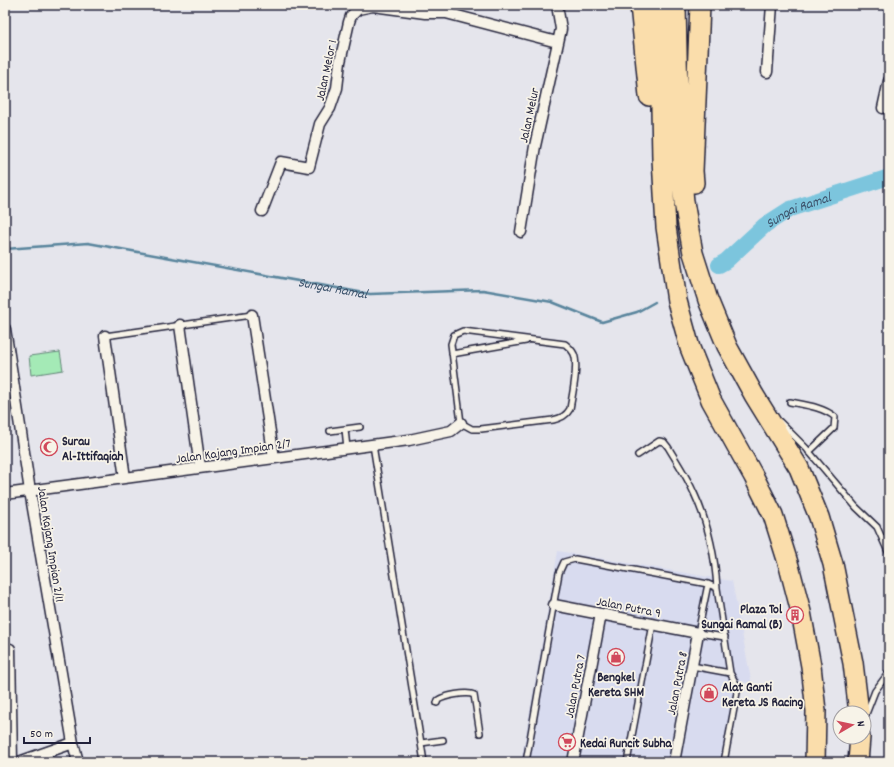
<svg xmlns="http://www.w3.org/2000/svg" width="894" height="767" viewBox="0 0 894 767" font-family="Dekko,sans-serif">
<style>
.built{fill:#d8dbef}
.green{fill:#a4eab6;stroke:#638678}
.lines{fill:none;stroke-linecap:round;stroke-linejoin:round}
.stream{stroke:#58849c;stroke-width:2.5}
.river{stroke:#7cc5dd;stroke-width:16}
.service-casing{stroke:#22223b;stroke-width:8}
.minor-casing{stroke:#22223b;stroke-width:13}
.motorway-casing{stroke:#22223b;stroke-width:22}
.service{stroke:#f7f3e8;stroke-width:5}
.minor{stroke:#f7f3e8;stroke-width:10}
.motorway{stroke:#faddab;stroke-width:19}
.labels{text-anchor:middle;stroke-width:3.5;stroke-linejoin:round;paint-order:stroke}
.street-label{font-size:13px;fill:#22223b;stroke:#f7f3e8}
.poi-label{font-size:13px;font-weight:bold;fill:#22223b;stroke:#f7f3e8;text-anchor:start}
.water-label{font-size:14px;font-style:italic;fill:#3d536c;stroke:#f7f3e8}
</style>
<rect width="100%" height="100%" fill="#e5e5ec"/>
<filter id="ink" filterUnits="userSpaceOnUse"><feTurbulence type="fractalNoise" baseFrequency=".025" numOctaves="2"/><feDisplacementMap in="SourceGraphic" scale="8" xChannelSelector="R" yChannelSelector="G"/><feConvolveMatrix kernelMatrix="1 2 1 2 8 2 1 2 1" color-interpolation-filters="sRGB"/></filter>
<g filter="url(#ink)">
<!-- built -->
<path class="built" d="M558 551 732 581 752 685 742 681 727 762H521Z"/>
<!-- green -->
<path class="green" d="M60 352 63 370 31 375 29 356Z"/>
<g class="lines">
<!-- stream -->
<path class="stream" id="s1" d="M5 249 88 243 370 294 483 290 552 302 602 322 637 312 655 302"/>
<!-- river -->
<path class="river" id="s2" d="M719 265 726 261 765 225 790 209 889 177"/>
<!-- service casing -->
<g class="service-casing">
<path id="service" d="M463 331 565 344C569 347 572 350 574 354 579 366 572 396 570 409 566 416 561 418 553 420L481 429H472L461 423 451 344 454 335Z
M105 336 252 315
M452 354 526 341
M790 402C805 405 823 407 835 417L834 428 809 452
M780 422 806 448 856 507 877 527 889 554
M345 429 347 448
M330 431 360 427
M373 445 424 762
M638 455 659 441 664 442 668 447C677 462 687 477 694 493 708 523 715 555 717 588
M708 584 698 633 725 637
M437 703 438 700C444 696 467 691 474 695L480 733
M866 714 875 691 889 672
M421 743 443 740
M526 762 559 573 564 562 575 559 708 584 717 588 730 673 692 666
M627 762 653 624
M724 762 738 687 730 673"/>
</g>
<!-- minor casing -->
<g class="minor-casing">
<path id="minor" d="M767 72 772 5
M883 108 889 81
M262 211 281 162 309 167 320 124 330 108 337 88 340 62 349 22 351 16 358 9 373 6 425 13H446L557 42
M521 232 535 146 561 29 557 5
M252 315 274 458
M180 325 200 467
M5 329 30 491 73 743 78 762
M105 336 125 478
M5 494 409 440 451 431 461 423
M554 605 698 633 674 762
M10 649 12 762
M19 762 73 743
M573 762 601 614"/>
</g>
<!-- motorway casing -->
<g class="motorway-casing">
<path id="motorway" d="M640 5 649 96
M659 5 662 159 666 227 677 301 690 348 711 400 754 477 773 515 789 566 801 612 811 666 816 711 815 762
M676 5 679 148 684 202 693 253 708 300 727 346 754 395 799 468 819 517 833 564 853 663 859 713
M694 183 693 171 700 5
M858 762 860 737"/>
</g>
<!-- service -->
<use href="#service" class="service"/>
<!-- minor -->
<use href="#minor" class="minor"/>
<!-- motorway -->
<use href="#motorway" class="motorway"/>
</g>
</g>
<!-- icons -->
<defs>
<g id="mosque-ring" transform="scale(0.9)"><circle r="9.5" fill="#f7f3e8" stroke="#d1495b" stroke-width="1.5"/><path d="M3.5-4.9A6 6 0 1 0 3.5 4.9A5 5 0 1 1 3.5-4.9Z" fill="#d1495b"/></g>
<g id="building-ring" transform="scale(0.9)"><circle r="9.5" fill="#f7f3e8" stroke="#d1495b" stroke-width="1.5"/><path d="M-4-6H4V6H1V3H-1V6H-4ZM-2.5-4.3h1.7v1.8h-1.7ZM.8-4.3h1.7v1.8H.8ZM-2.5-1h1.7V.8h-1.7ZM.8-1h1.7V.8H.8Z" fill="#d1495b"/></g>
<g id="shop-ring" transform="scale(0.9)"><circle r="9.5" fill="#f7f3e8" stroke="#d1495b" stroke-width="1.5"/><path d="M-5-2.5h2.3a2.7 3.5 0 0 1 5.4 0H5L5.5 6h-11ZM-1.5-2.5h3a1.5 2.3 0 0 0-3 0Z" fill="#d1495b"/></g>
<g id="supermarket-ring" transform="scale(0.9)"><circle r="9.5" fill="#f7f3e8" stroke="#d1495b" stroke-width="1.5"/><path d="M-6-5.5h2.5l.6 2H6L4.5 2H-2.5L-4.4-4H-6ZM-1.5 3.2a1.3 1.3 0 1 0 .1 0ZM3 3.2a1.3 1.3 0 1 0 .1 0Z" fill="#d1495b"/></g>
</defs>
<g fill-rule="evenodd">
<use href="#mosque-ring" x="49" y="447"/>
<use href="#building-ring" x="795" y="615"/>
<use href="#shop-ring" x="616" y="657"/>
<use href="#shop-ring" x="709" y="693"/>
<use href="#supermarket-ring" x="567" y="742"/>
</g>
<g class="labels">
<!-- street labels -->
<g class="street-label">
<text transform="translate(325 70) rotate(-78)" y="5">Jalan Melor 1</text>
<text transform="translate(528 115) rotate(-78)" y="5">Jalan Melur</text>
<text transform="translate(233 450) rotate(-8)" y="5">Jalan Kajang Impian 2/7</text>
<text transform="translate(52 544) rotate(81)" y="5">Jalan Kajang Impian 2/11</text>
<text transform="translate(629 606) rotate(11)" y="5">Jalan Putra 9</text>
<text transform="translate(676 683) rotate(-79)" y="5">Jalan Putra 8</text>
<text transform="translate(574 686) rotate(-79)" y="5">Jalan Putra 7</text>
</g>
<!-- poi labels -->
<g class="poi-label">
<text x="62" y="445">Surau<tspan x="62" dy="15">Al-Ittifaqiah</tspan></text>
<text x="782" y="613" text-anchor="end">Plaza Tol<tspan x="782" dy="15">Sungai Ramal (B)</tspan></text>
<text x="616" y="681" text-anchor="middle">Bengkel<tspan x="616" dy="15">Kereta SHM</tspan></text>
<text x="722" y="691">Alat Ganti<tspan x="722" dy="15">Kereta JS Racing</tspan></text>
<text x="580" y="747">Kedai Runcit Subha</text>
</g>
<!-- water labels -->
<g class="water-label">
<text dy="5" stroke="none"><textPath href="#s2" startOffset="98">Sungai Ramal</textPath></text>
<text dy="5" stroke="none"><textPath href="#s1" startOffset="332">Sungai Ramal</textPath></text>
</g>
</g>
<!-- margin -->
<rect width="894" height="767" fill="none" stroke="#f7f3e8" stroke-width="20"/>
<rect x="10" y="10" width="874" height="747" fill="none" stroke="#22223b" stroke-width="1.5" filter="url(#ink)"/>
<!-- north arrow -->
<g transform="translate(852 725) rotate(81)"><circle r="19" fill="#f7f3e8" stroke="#a29fa3"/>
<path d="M0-3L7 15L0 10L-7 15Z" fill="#d1495b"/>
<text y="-6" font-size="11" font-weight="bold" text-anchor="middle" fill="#22223b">N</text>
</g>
<!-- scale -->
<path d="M24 737v6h66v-6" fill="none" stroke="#22223b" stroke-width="2"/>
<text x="30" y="737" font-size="12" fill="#22223b" stroke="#f7f3e8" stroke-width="3" paint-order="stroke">50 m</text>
</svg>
